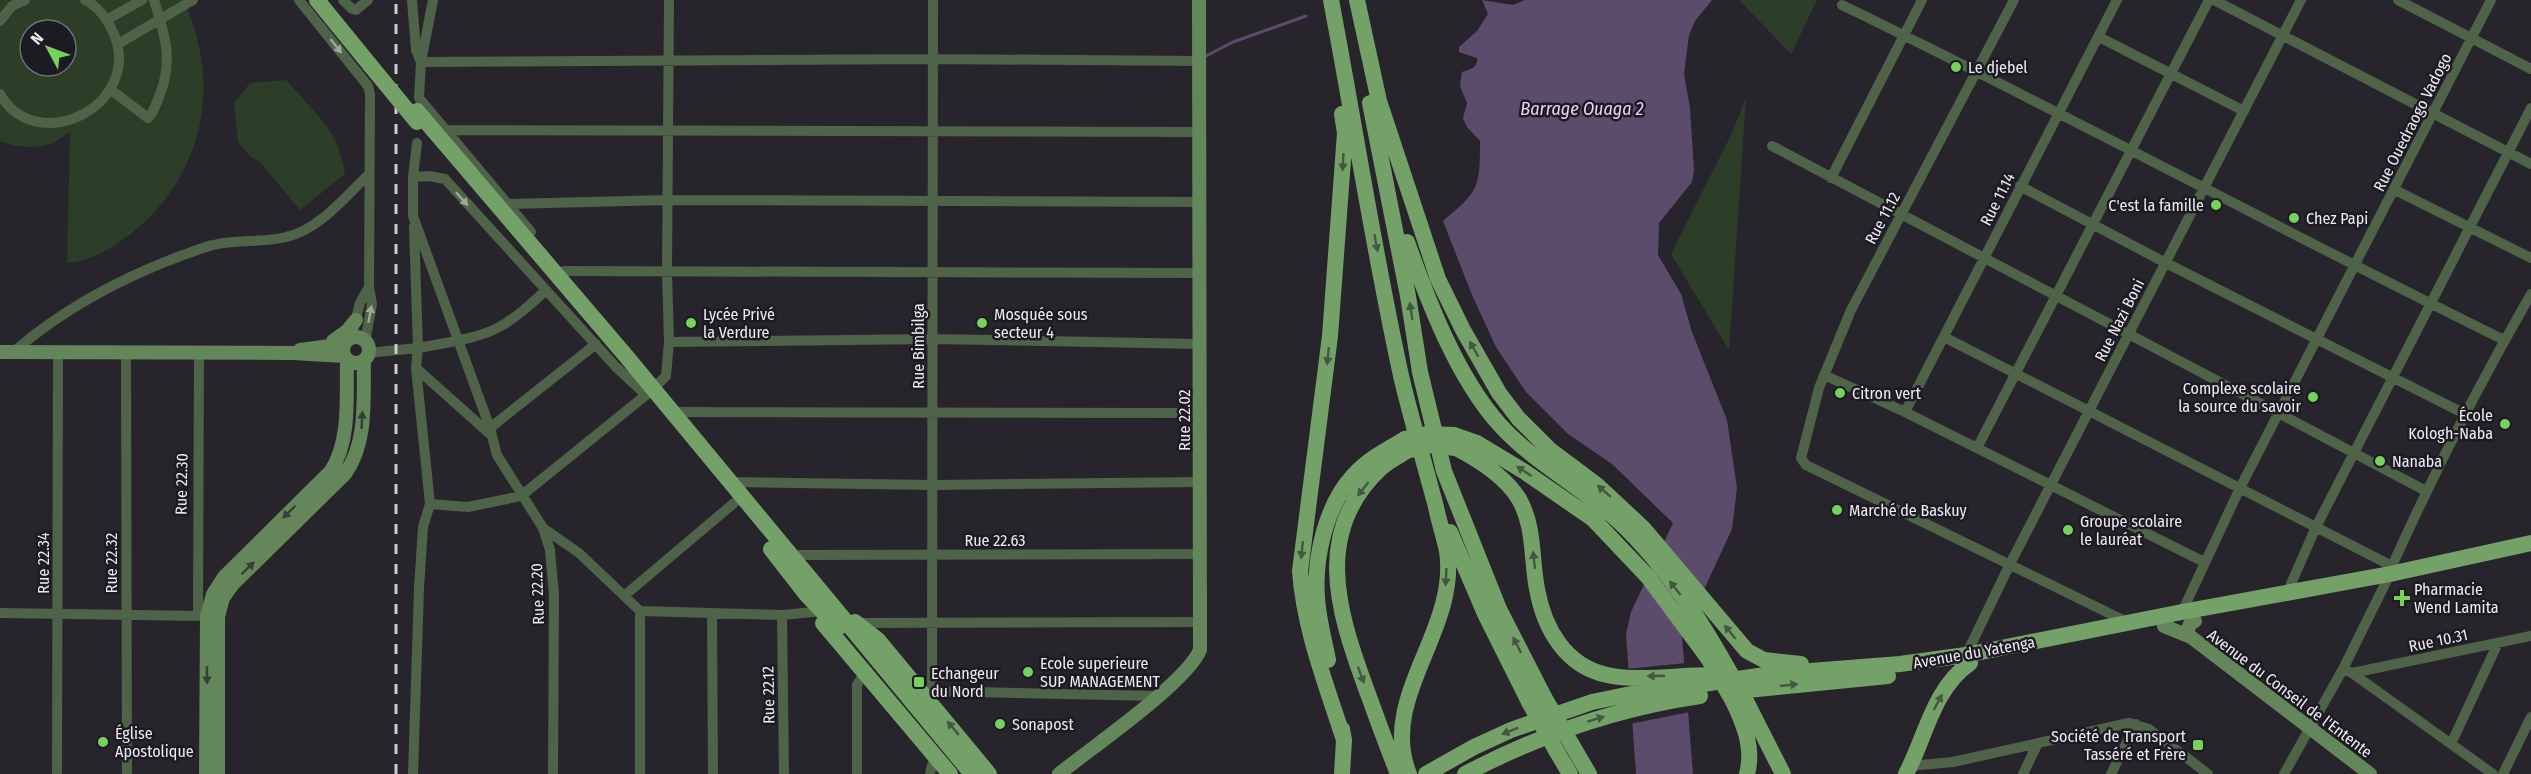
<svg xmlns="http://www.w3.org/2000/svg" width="2531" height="774" viewBox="0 0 2531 774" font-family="'Fira Sans Condensed',sans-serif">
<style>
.green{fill:#2c3e28;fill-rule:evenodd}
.water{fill:#5a4c6a}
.pier{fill:#28242c}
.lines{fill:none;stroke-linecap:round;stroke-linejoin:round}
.stream{stroke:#5a4c6a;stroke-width:3}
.street{stroke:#4e6348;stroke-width:10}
.secondary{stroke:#63865a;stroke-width:14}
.primary{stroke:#74a168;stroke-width:16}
.rail{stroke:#ccc9d0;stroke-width:3;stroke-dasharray:10 10;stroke-linecap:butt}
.primary-bridge{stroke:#74a168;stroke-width:16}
.oneway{fill:#9ea79c}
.oneway2{fill:#455742}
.oneway3{fill:#364036}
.poi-dot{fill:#75d25b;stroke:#1e1a23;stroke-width:2}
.labels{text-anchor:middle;stroke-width:5;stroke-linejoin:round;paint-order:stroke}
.poi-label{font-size:16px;fill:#eeebf1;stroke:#1e1a23;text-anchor:start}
.street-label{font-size:16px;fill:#eeebf1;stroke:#1e1a23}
.water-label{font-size:18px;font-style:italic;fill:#e5d5f7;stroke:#1e1a23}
</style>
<rect width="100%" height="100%" fill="#28242c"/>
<!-- green -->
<path class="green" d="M0 0H182C193 17 197 37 201 56 212 124 186 189 133 232 114 247 92 261 67 263L70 132C64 135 59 140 53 143 38 149 15 148 0 141ZM30 30H66V66H30Z
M1739 0H1817L1791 54Z
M286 80C314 112 339 130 345 174L300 210 260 162 250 156 238 142 234 103 250 83Z
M1746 98 1729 350 1671 254 1731 135Z"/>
<!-- water -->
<path class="water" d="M1482 0 1513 5 1525 0H1712L1695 21 1689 35 1684 74 1690 108 1694 170 1692 182 1659 223 1658 255 1681 294 1692 332 1727 420 1737 488 1732 529 1682 637 1693 774H1636L1626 634 1631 612 1673 523 1612 464 1568 434 1526 392 1496 347 1472 295 1443 221C1479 191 1480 188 1480 141L1467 127 1463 118 1467 103 1460 86 1462 72C1470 69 1478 68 1477 58L1459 52V47L1477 31 1488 14Z"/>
<!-- pier -->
<path class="pier" d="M1686 663 1690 712 1630 724 1626 669Z"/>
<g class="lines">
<!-- stream -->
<path class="stream" d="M1206 56 1233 42 1306 16"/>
<!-- street -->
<path class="street" d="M299 0 368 86 370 94 369 287 372 304 365 342
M343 0 352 9 356 10 368 0
M412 0 416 50 421 62 934 59 1200 61
M433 0 421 62 419 98 531 232
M2014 0 1851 310 1819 388 1801 458 1806 465 2129 623
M2214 0 2531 164
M2398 0 2531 69
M1842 5C2065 113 2282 231 2504 340
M108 19 142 0
M0 21 12 6 25 0
M2099 37 2244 111
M118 44 193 0
M110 89 148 118C154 112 156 104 159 97 174 60 165 36 154 0
M0 94C36 158 143 106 114 34 108 20 99 7 85 0
M445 130 1200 132
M417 143 413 177V216L490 428 497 455 543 528 550 550 554 595 553 774
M1772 146 2426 491
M413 177 429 176 445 179 616 367 646 395 521 496 468 507 430 504 423 527 419 588 413 774
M1831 178 1922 0
M2020 186 2166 263 2465 414
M2395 190 2531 258
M508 204 668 200 1200 202
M414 227 418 348C443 343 479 339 501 326 517 317 531 304 545 291
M564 271 1201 273
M1944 337 2392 566
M351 339 360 303 369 287
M669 342 933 339 1200 344
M13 352C62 310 123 277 183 255 193 252 203 247 213 245 237 239 263 243 286 237 319 230 346 196 369 174
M126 352 127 774
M368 353 418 348 416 368 490 434
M416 368 430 504
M1824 375 1905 412 2204 562
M651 386 653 389 666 376 669 342 667 272 669 0
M673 412 1201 413
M1905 412 2117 0
M490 428 596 344
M1977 448 2209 0
M730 482 933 485 1201 482
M543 528 579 553 640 611 782 615 814 612
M790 555 1200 554
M2287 593 2316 527 2531 108
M624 596 734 503
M2182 612 2240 488 2491 0
M0 613 204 616
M712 614 713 774
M782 615 784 774
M198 616 199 352
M858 623 1200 622
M1966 655 2010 564 2301 0
M2343 669 2352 673 2493 774
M2352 673 2531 636
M926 691 1156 696
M932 691 933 0
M2451 744 2498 643
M1910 766 1953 762 2129 723 2149 729 2208 774
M57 774 58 352
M640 774V611
M857 774V685L864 674
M930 774 932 765 938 760
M2023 774 2037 745
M2111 774 2136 724
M2284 774 2343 669 2390 574 2392 566C2434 473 2480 382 2531 294
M2503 774 2531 717"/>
<!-- secondary -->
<path class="secondary" d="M343 350a13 13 0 1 1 26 0a13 13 0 1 1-26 0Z
M333 341 347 331 356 320
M300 350 345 344
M0 352 293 353 344 356
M2164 626 2191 637 2370 774
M2191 637 2187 632 2190 624 2195 621
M206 774 207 616 213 594 224 577 331 471C351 439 346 397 347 360
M218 774V617L223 598 233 584 345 474C368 442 363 398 364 360
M1059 774C1091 748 1186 683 1200 650L1199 0"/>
<!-- primary -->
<path class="primary" d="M317 0 370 65
M1331 0C1355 126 1374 254 1402 380 1412 422 1425 465 1436 507 1439 522 1444 536 1447 551 1459 631 1378 697 1409 774
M1357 0 1379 101 1438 279 1463 330 1499 393 1518 418 1550 450 1598 486 1643 528 1747 651 1764 660 1801 664
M1370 103 1408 296 1420 372 1444 471 1499 609 1544 697
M417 111 626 356 972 774
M1342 114 1345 133 1330 336 1300 571C1304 629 1326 684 1344 740
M1407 242C1428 301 1457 377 1499 424 1531 460 1577 484 1613 516 1654 552 1694 609 1721 657
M1454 435 1477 443 1525 472 1593 519 1648 577 1708 658
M1456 448C1479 460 1505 476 1519 499 1535 527 1531 559 1537 589 1544 628 1565 666 1607 675 1638 682 1679 675 1712 675
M1450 532 1486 616 1529 702
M771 549 806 594 838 628
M855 622 878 640 989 774
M823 623 950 774
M1328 660C1324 639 1318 618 1317 597 1314 558 1326 505 1353 476 1367 460 1386 450 1405 439
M1728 692 1888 676
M1745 699 1783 774
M1733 701C1744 724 1754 748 1747 774
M1342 729 1344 740 1342 774
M1572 745 1589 774
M1557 752 1570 774
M1398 774C1386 744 1375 713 1364 683 1337 609 1314 531 1380 469 1387 462 1398 457 1406 451
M1426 774 1474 747 1511 730 1592 702 1626 695 1772 674 1900 664 1966 655 2182 612 2390 574 2531 543
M1465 774C1539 735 1617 708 1700 696
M1906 774C1926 736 1933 689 1970 663"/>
<!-- rail -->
<path class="rail" d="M396 774V0"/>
<!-- primary-bridge -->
<path class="primary-bridge" d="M370 65 417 122
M1405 439 1427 434 1454 435
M1406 451 1430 445 1456 448
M1721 657 1745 699
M1708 658 1733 701
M1544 697 1572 745
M1529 702 1557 752"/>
</g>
<!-- one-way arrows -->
<defs><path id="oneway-solid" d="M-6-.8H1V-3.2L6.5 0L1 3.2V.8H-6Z" transform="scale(1.5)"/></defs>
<g class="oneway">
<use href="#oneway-solid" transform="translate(336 46) rotate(52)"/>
<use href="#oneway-solid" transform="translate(462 199) rotate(48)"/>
<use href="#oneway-solid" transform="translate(370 314) rotate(-80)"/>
</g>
<g class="oneway2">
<use href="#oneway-solid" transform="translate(1343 162) rotate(93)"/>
<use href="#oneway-solid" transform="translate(1376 243) rotate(80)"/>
<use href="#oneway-solid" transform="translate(1411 311) rotate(-99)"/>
<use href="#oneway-solid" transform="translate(1474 349) rotate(-120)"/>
<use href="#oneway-solid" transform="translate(1328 356) rotate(96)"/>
<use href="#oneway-solid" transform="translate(1524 471) rotate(-147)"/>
<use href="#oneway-solid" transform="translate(1363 489) rotate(128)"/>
<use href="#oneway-solid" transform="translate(1604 491) rotate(-139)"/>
<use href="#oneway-solid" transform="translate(1302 550) rotate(96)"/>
<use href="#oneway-solid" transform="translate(1534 560) rotate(-96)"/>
<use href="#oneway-solid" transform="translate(1446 577) rotate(93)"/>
<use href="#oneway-solid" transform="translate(1675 588) rotate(-128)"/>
<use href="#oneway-solid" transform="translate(1730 632) rotate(-129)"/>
<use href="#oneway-solid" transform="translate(1517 645) rotate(-117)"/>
<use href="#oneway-solid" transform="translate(1361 675) rotate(70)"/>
<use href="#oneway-solid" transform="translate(1656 676) rotate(178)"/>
<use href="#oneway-solid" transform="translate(1789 685) rotate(-6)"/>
<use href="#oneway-solid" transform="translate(1938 702) rotate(-62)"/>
<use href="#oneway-solid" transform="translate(1596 719) rotate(-17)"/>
<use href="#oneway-solid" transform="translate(953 728) rotate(-130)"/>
<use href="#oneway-solid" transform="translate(1510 731) rotate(158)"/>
</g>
<g class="oneway3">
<use href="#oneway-solid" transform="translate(362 420) rotate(-87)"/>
<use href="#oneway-solid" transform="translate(289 512) rotate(136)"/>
<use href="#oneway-solid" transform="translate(248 568) rotate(-44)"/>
<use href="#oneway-solid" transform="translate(207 675) rotate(90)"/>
</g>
<!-- markers -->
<g class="poi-dot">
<circle cx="1956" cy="67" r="6"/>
<circle cx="2216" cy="205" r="6"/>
<circle cx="2294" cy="218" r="6"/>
<circle cx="691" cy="323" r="6"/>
<circle cx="982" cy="323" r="6"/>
<circle cx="1840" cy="393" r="6"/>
<circle cx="2313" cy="397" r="6"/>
<circle cx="2505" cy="424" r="6"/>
<circle cx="2380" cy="461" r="6"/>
<circle cx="1837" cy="510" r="6"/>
<circle cx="2068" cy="530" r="6"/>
<path d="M2399 589h6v6h6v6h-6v6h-6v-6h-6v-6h6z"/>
<circle cx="1028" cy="672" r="6"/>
<rect x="913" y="676" width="12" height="12" rx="3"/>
<circle cx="1000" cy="724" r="6"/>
<circle cx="103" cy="742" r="6"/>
<rect x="2192" y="739" width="12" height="12" rx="3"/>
</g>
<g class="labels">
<!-- poi labels -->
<g class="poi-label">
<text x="1968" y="73">Le djebel</text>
<text x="2204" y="211" text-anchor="end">C'est la famille</text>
<text x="2306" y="224">Chez Papi</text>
<text x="703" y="320">Lycée Privé<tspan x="703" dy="18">la Verdure</tspan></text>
<text x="994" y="320">Mosquée sous<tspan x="994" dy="18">secteur 4</tspan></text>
<text x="2301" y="394" text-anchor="end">Complexe scolaire<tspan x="2301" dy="18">la source du savoir</tspan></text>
<text x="1852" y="399">Citron vert</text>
<text x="2493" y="421" text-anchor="end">École<tspan x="2493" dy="18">Kologh-Naba</tspan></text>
<text x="2392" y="467">Nanaba</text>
<text x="1849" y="516">Marché de Baskuy</text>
<text x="2080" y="527">Groupe scolaire<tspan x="2080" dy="18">le lauréat</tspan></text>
<text x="2414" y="595">Pharmacie<tspan x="2414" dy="18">Wend Lamita</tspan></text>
<text x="1040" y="669">Ecole superieure<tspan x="1040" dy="18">SUP MANAGEMENT</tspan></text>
<text x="931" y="679">Echangeur<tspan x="931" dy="18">du Nord</tspan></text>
<text x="1012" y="730">Sonapost</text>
<text x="115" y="739">Église<tspan x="115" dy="18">Apostolique</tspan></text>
<text x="2186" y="742" text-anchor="end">Société de Transport<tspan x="2186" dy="18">Tasséré et Frère</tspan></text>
</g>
<!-- street labels -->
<g class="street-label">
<text transform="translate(2412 122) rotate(-63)" y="6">Rue Ouedraogo Vadogo</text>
<text transform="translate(1997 199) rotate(-63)" y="6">Rue 11.14</text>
<text transform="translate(1882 218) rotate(-62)" y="6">Rue 11.12</text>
<text transform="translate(2119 320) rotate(-63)" y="6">Rue Nazi Boni</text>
<text transform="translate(918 346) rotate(-90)" y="6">Rue Bimbilga</text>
<text transform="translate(1184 420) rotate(-90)" y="6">Rue 22.02</text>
<text transform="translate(181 484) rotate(-89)" y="6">Rue 22.30</text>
<text x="995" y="546">Rue 22.63</text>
<text transform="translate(43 563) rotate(-90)" y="6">Rue 22.34</text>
<text transform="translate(111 563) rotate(-90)" y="6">Rue 22.32</text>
<text transform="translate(537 594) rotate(-92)" y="6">Rue 22.20</text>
<text transform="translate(2438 640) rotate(-12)" y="6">Rue 10.31</text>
<text transform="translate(1974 652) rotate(-10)" y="6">Avenue du Yatenga</text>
<text transform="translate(2290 693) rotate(37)" y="6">Avenue du Conseil de l'Entente</text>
<text transform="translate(768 695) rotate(-91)" y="6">Rue 22.12</text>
</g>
<!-- water labels -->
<g class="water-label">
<text x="1582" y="115">Barrage Ouaga 2</text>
</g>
</g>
<!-- north arrow -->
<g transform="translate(48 48) rotate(311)"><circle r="28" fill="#1e1a23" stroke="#716e75" stroke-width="1.5"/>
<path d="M0-4.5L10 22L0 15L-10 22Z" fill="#75d25b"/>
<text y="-9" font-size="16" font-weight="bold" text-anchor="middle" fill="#eeebf1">N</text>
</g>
</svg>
